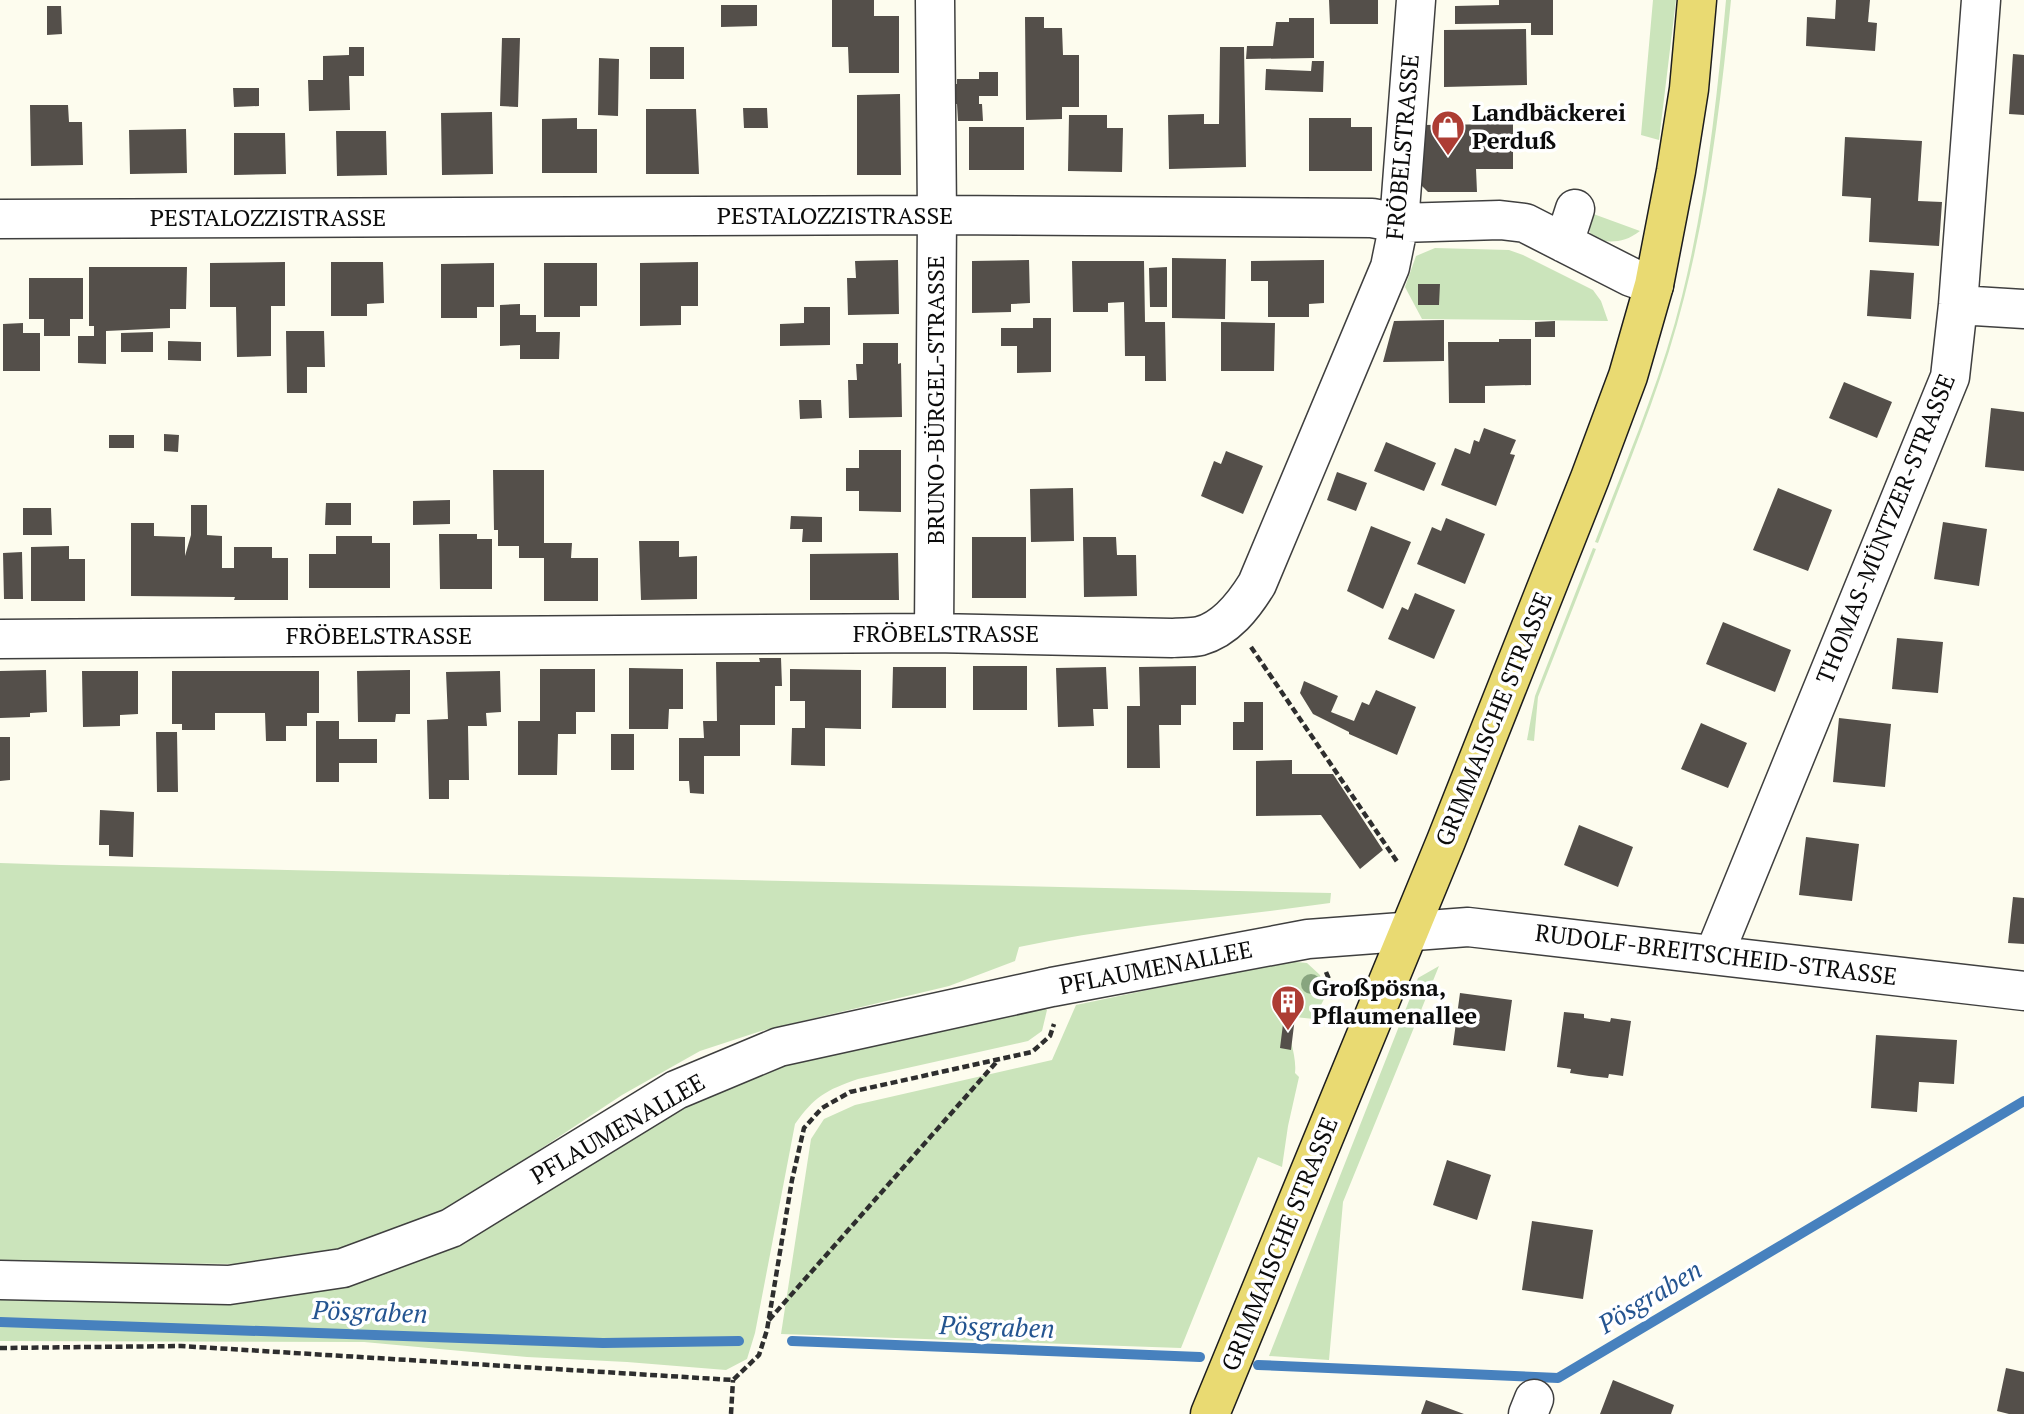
<svg xmlns="http://www.w3.org/2000/svg" width="2024" height="1414" viewBox="0 0 2024 1414" font-family="'PT Serif',serif">
<style>
.green{fill:#cbe4bb}
.lines{fill:none;stroke-linecap:round;stroke-linejoin:round}
.stream{stroke:#4781be;stroke-width:10}
.building{fill:#544f4a}
.minor-casing{stroke:#3f3f3f;stroke-width:41}
.major-casing{stroke:#1d1d1d;stroke-width:41}
.path{stroke:#2e2e2e;stroke-width:4.5;stroke-dasharray:7 3.5;stroke-linecap:butt}
.minor{stroke:#fff;stroke-width:38}
.major{stroke:#e9da72;stroke-width:38}
.tree{fill:#88a57f}
.labels{text-anchor:middle;stroke-width:7;stroke-linejoin:round;paint-order:stroke}
.poi-label{font-size:24px;font-weight:bold;fill:#0c0c0c;stroke:#fff;text-anchor:start}
.street-label{font-size:24px;fill:#0c0c0c;stroke:#fff}
.water-label{font-size:26px;font-style:italic;fill:#245490;stroke:#fff}
</style>
<rect width="100%" height="100%" fill="#fdfcee"/>
<!-- green -->
<path class="green" d="M1653 0H1676L1659 140 1641 135Z
M1726 0H1731C1721 100 1709 200 1684 298 1663 382 1629 462 1598 543L1595 542C1626 461 1661 381 1682 296 1706 199 1717 100 1726 0Z
M1588 212 1640 231C1623 244 1612 242 1591 240Z
M1435 248 1509 250 1523 255 1593 290 1601 301 1608 321 1422 319 1405 287 1416 256Z
M1593 548 1596 549 1538 697 1534 741 1527 740 1535 696Z
M0 863 61 865 1331 893 1330 903C1226 918 1122 925 1019 947L1015 961 949 986 761 1031 700 1051 622 1095 471 1195 437 1213 361 1243 301 1259 244 1264 0 1262Z
M1286 961 1307 963 1320 975 1325 997 1314 1019 1285 1016C1288 1034 1297 1056 1295 1073L1299 1077 1288 1126 1282 1167 1258 1157 1181 1348 781 1334 811 1139 824 1119 855 1105 1052 1060 1076 1005Z
M1439 966 1343 1202 1329 1360 1269 1356 1418 978Z
M1041 1005 1047 1010 1042 1031 1028 1041 858 1079C826 1090 814 1097 795 1124L755 1333 747 1359 726 1370 627 1362 527 1357 364 1342 0 1341V1294L293 1292 404 1266 465 1236 725 1080 774 1061Z"/>
<g class="lines">
<!-- stream -->
<path class="stream" d="M0 1322 603 1343 739 1341
M792 1341 1200 1357
M1258 1365 1558 1378 2024 1101"/>
</g>
<!-- building -->
<path class="building" d="M832 0H874V16H899V73H849L848 47H832Z
M1329 0H1378V24H1330Z
M1499 0H1553V35H1531V23L1455 24V6L1499 5Z
M1836 0H1870L1868 22 1877 23 1875 51 1806 46 1807 17 1835 19Z
M721 5H757V26L721 27Z
M47 6H61L62 34 47 35Z
M1025 17H1044V28H1062L1063 55H1079V107H1062V119L1026 120Z
M1289 18H1314V58L1246 59 1247 46H1273L1276 22H1289Z
M1526 29 1527 85 1444 87V30Z
M502 38H520L518 107 500 106Z
M349 47H364V76H349L350 110 309 111 308 80H323V56L349 55Z
M650 47H684V79H650Z
M1220 47H1244L1246 167 1169 169 1168 115 1204 114V124H1219Z
M2013 54 2024 55V115L2009 114Z
M599 58 619 59 618 116 598 115Z
M1312 61H1324L1323 92 1265 90 1266 69 1311 71Z
M979 72H998V96H979V104H982L983 121H958L957 104H951V84H957V79H979Z
M233 88H259V106L234 107Z
M900 94 901 175H857V95Z
M30 105H68L69 122H82L83 165 31 166Z
M743 108H767L768 128H744Z
M646 109H696L699 174H646Z
M492 112 493 174 442 175 441 113Z
M1069 115H1107V128H1123L1122 172 1068 171Z
M577 118V129H597V173H542V119Z
M1309 118H1351V127H1372V171H1309Z
M1513 124V169H1476L1477 192H1428L1420 184V125Z
M969 127H1024V170H969Z
M186 129 187 173 130 174 129 130Z
M336 131H386L387 175 337 176Z
M234 133H285L286 174 234 175Z
M1845 137 1922 141 1918 201 1942 202 1939 246 1869 242 1871 198 1842 196Z
M1172 258 1226 259 1225 319 1172 318Z
M898 260 899 314 848 315 847 278H856L855 261Z
M1029 260 1030 303 1011 304V312L972 313V261Z
M1324 260V303L1309 304V317H1268V281H1251V261Z
M1072 261H1144L1145 322H1165L1166 381H1145V356H1125L1124 302 1108 303V312H1073Z
M285 262V306H271V356L237 357 236 307H210V263Z
M331 262H383L384 303 367 304V316H331Z
M698 262V306H681V325L640 326V263Z
M494 263V307H477V318H441V264Z
M544 263H597V306H580V317H544Z
M89 267H187L186 309H170V328L106 331V364L78 363V336H94V326H89Z
M1167 267V307H1150L1149 268Z
M1870 270 1914 273 1911 319 1867 316Z
M29 278H83V319H70V336H44V319H29Z
M1418 284H1440L1439 305H1418Z
M520 304V315H536V332H560L559 359H520V345L500 346V305Z
M804 307H830V345L780 346V324L804 323Z
M1033 318H1051V372L1017 373V346H1001V328H1033Z
M1444 320V361L1383 362 1394 321Z
M1555 321V337H1535V322Z
M1221 322 1275 323 1274 371H1221Z
M23 323V333H40V371H3V324Z
M286 331H324L325 367H307V393H287Z
M153 332V352H121V333Z
M1499 339H1531V385L1485 386V403H1449L1448 342H1499Z
M168 341 201 342V361L168 360Z
M863 343H898V364L901 363 902 417 849 418 848 380H857L856 364H863Z
M1844 382 1892 402 1877 438 1829 418Z
M799 400H821L822 418 800 419Z
M1991 408 2024 412V471L1985 467Z
M1484 428 1516 440 1510 454 1515 455 1496 506 1441 485 1455 448 1470 454 1474 440 1479 442Z
M164 434 179 435 178 452 164 451Z
M109 435H134V448H109Z
M1386 442 1436 463 1424 491 1374 471Z
M859 450H901V512L859 511V491H846V468H859Z
M1226 451 1263 466 1243 514 1201 496 1214 461 1221 464Z
M493 470H544V543H572L571 558H598V601H544V558H519V546H498V530H494Z
M1337 472 1367 483 1356 511 1327 500Z
M1073 488 1074 541 1031 542 1030 489Z
M1778 488 1832 510 1808 571 1753 550Z
M450 500V524L413 525V501Z
M326 503H351V525H325Z
M191 505H207V535L222 536V568H234V547H272V558H288V600H234L235 597 131 596V523H154V536L185 537V556L191 535Z
M23 508H51L52 535H23Z
M791 516 822 517V542H802L803 529H790Z
M1446 518 1485 534 1465 584 1417 564 1432 527 1441 531Z
M1943 522 1987 529 1979 586 1934 579Z
M1371 526 1411 542 1383 609 1347 591Z
M439 534H477V539H492V589H440Z
M336 536H372V543H390V588H309V554H336Z
M972 537H1026V598H972Z
M1083 537H1116L1117 555H1136L1137 596 1084 597Z
M639 541H679V557L697 556V599L641 600Z
M69 546V559H85V601H31V547Z
M22 552 23 599H4L3 553Z
M898 553 899 600H810V554Z
M1415 593 1455 610 1434 659 1388 639 1402 607 1408 610Z
M1723 622 1791 650 1775 692 1706 664Z
M1897 638 1943 642 1938 693 1892 689Z
M759 658H781L782 686H775V725H740V756H704V794L690 793 689 781H679V738H704L703 721H717L716 662H760Z
M973 666H1027V710H973Z
M1196 666V705H1181V725H1159L1160 768H1127V706H1140L1139 667Z
M893 667H946V708H892Z
M1106 667 1108 709H1093L1094 726 1058 727 1056 668Z
M629 668 683 669V709H669L668 729H629Z
M540 669H595V712H576V734H558L557 775H518V721H540Z
M790 669 861 670V729L825 728V766L791 765 792 728H805V701H790Z
M46 670 47 712 30 713V717L0 718V671Z
M410 670V714H396L395 722H358L357 671Z
M82 671H138V714L120 715V726L83 727Z
M172 671H319V713H307V726H286V741H266L265 713H215V730H182V724H172Z
M500 671 501 712 486 713 487 726H468L469 780H449V799H429L427 720 448 719 446 672Z
M1304 681 1338 696 1331 712 1354 721 1362 702 1369 705 1376 690 1416 707 1397 755 1349 734V732L1313 714 1300 693Z
M1244 702H1263V750H1233V722H1244Z
M1839 718 1891 724 1885 787 1833 782Z
M316 721H339V739H377V763H339V782H316Z
M1701 723 1747 743 1728 788 1681 769Z
M156 732H177L178 792H157Z
M611 734H634V770H611Z
M0 737H10V780L0 781Z
M1292 760V774H1333L1383 850 1360 869 1321 815 1256 816V761Z
M100 810 134 812 133 857 109 856V845H99Z
M1579 825 1633 847 1618 887 1564 865Z
M1806 837 1859 844 1852 901 1799 895Z
M2013 897 2024 898V944L2008 943Z
M1460 993 1512 1000 1505 1051 1453 1045Z
M1564 1012 1584 1014V1018L1610 1022 1611 1018 1631 1021 1623 1076 1609 1074 1608 1078 1589 1076 1570 1073 1571 1069 1557 1067Z
M1284 1016 1295 1017 1291 1050 1280 1048Z
M1876 1035 1957 1040 1954 1084 1919 1082 1917 1112 1871 1108Z
M1447 1160 1491 1175 1477 1220 1433 1205Z
M1532 1221 1593 1230 1583 1299 1522 1290Z
M2006 1368 2024 1372V1414H2009L1997 1411Z
M1613 1380 1674 1405 1671 1414H1600Z
M1426 1400 1464 1414H1421Z"/>
<g class="lines">
<!-- minor casing -->
<g class="minor-casing">
<path id="minor" d="M0 219 937 215 1372 218 1399 223 1500 220 1525 223 1631 277 1654 285
M1564 243 1575 209
M1958 305 2024 309
M934 633 937 215 935 0
M0 639 934 633 1172 638C1181 637 1192 638 1200 636 1226 629 1244 605 1257 584L1390 267 1399 223 1416 0
M1714 955 1950 377 1958 305 1981 0
M0 1280 229 1285 343 1268 451 1228 676 1090 779 1047 1052 987 1308 939 1468 927 2024 991
M1528 1414 1534 1399"/>
</g>
<!-- major casing -->
<g class="major-casing">
<path id="major" d="M1210 1414 1446 841 1590 478 1628 376 1654 285 1676 171 1689 89 1697 0"/>
</g>
<!-- path -->
<path class="path" d="M1251 647 1398 863
M1326 972 1331 984 1333 999
M769 1320 999 1059
M0 1348 181 1346 733 1380 759 1355 767 1330 792 1180 804 1128 822 1108 850 1092 1032 1052 1050 1036 1054 1024
M731 1414 733 1380"/>
<!-- minor -->
<use href="#minor" class="minor"/>
<!-- major -->
<use href="#major" class="major"/>
</g>
<!-- trees -->
<circle class="tree" cx="1311" cy="984" r="10"/>
<!-- icons -->
<defs>
<g id="shop-pin" transform="scale(1.75)"><path d="M0 17L-7.5 6A9.5 9.5 0 1 1 7.5 6Z" fill="#ad3d34" stroke="#fff"/><path d="M-5-2.5h2.3a2.7 3.5 0 0 1 5.4 0H5L5.5 6h-11ZM-1.5-2.5h3a1.5 2.3 0 0 0-3 0Z" fill="#fff"/></g>
<g id="building-pin" transform="scale(1.75)"><path d="M0 17L-7.5 6A9.5 9.5 0 1 1 7.5 6Z" fill="#ad3d34" stroke="#fff"/><path d="M-4-6H4V6H1V3H-1V6H-4ZM-2.5-4.3h1.7v1.8h-1.7ZM.8-4.3h1.7v1.8H.8ZM-2.5-1h1.7V.8h-1.7ZM.8-1h1.7V.8H.8Z" fill="#fff"/></g>
</defs>
<g fill-rule="evenodd">
<use href="#shop-pin" x="1448" y="127"/>
<use href="#building-pin" x="1288" y="1002"/>
</g>
<g class="labels">
<!-- poi labels -->
<g class="poi-label">
<text x="1472" y="121">Landbäckerei<tspan x="1472" dy="28">Perduß</tspan></text>
<text x="1312" y="996">Großpösna,<tspan x="1312" dy="28">Pflaumenallee</tspan></text>
</g>
<!-- street labels -->
<g class="street-label">
<text transform="translate(1403 147) rotate(-85)" y="8">FRÖBELSTRASSE</text>
<text x="835" y="224">PESTALOZZISTRASSE</text>
<text x="268" y="226">PESTALOZZISTRASSE</text>
<text transform="translate(936 400) rotate(-90)" y="8">BRUNO-BÜRGEL-STRASSE</text>
<text transform="translate(1886 529) rotate(-68)" y="8">THOMAS-MÜNTZER-STRASSE</text>
<text x="946" y="642">FRÖBELSTRASSE</text>
<text x="379" y="644">FRÖBELSTRASSE</text>
<text transform="translate(1494 719) rotate(-68)" y="8">GRIMMAISCHE STRASSE</text>
<text transform="translate(1716 955) rotate(7)" y="8">RUDOLF-BREITSCHEID-STRASSE</text>
<text transform="translate(1156 968) rotate(-11)" y="8">PFLAUMENALLEE</text>
<text transform="translate(618 1129) rotate(-30)" y="8">PFLAUMENALLEE</text>
<text transform="translate(1280 1244) rotate(-68)" y="8">GRIMMAISCHE STRASSE</text>
</g>
<!-- water labels -->
<g class="water-label">
<text transform="translate(1650 1297) rotate(-31)" y="9">Pösgraben</text>
<text transform="translate(370 1312) rotate(2)" y="9">Pösgraben</text>
<text transform="translate(997 1327) rotate(2)" y="9">Pösgraben</text>
</g>
</g>
</svg>
